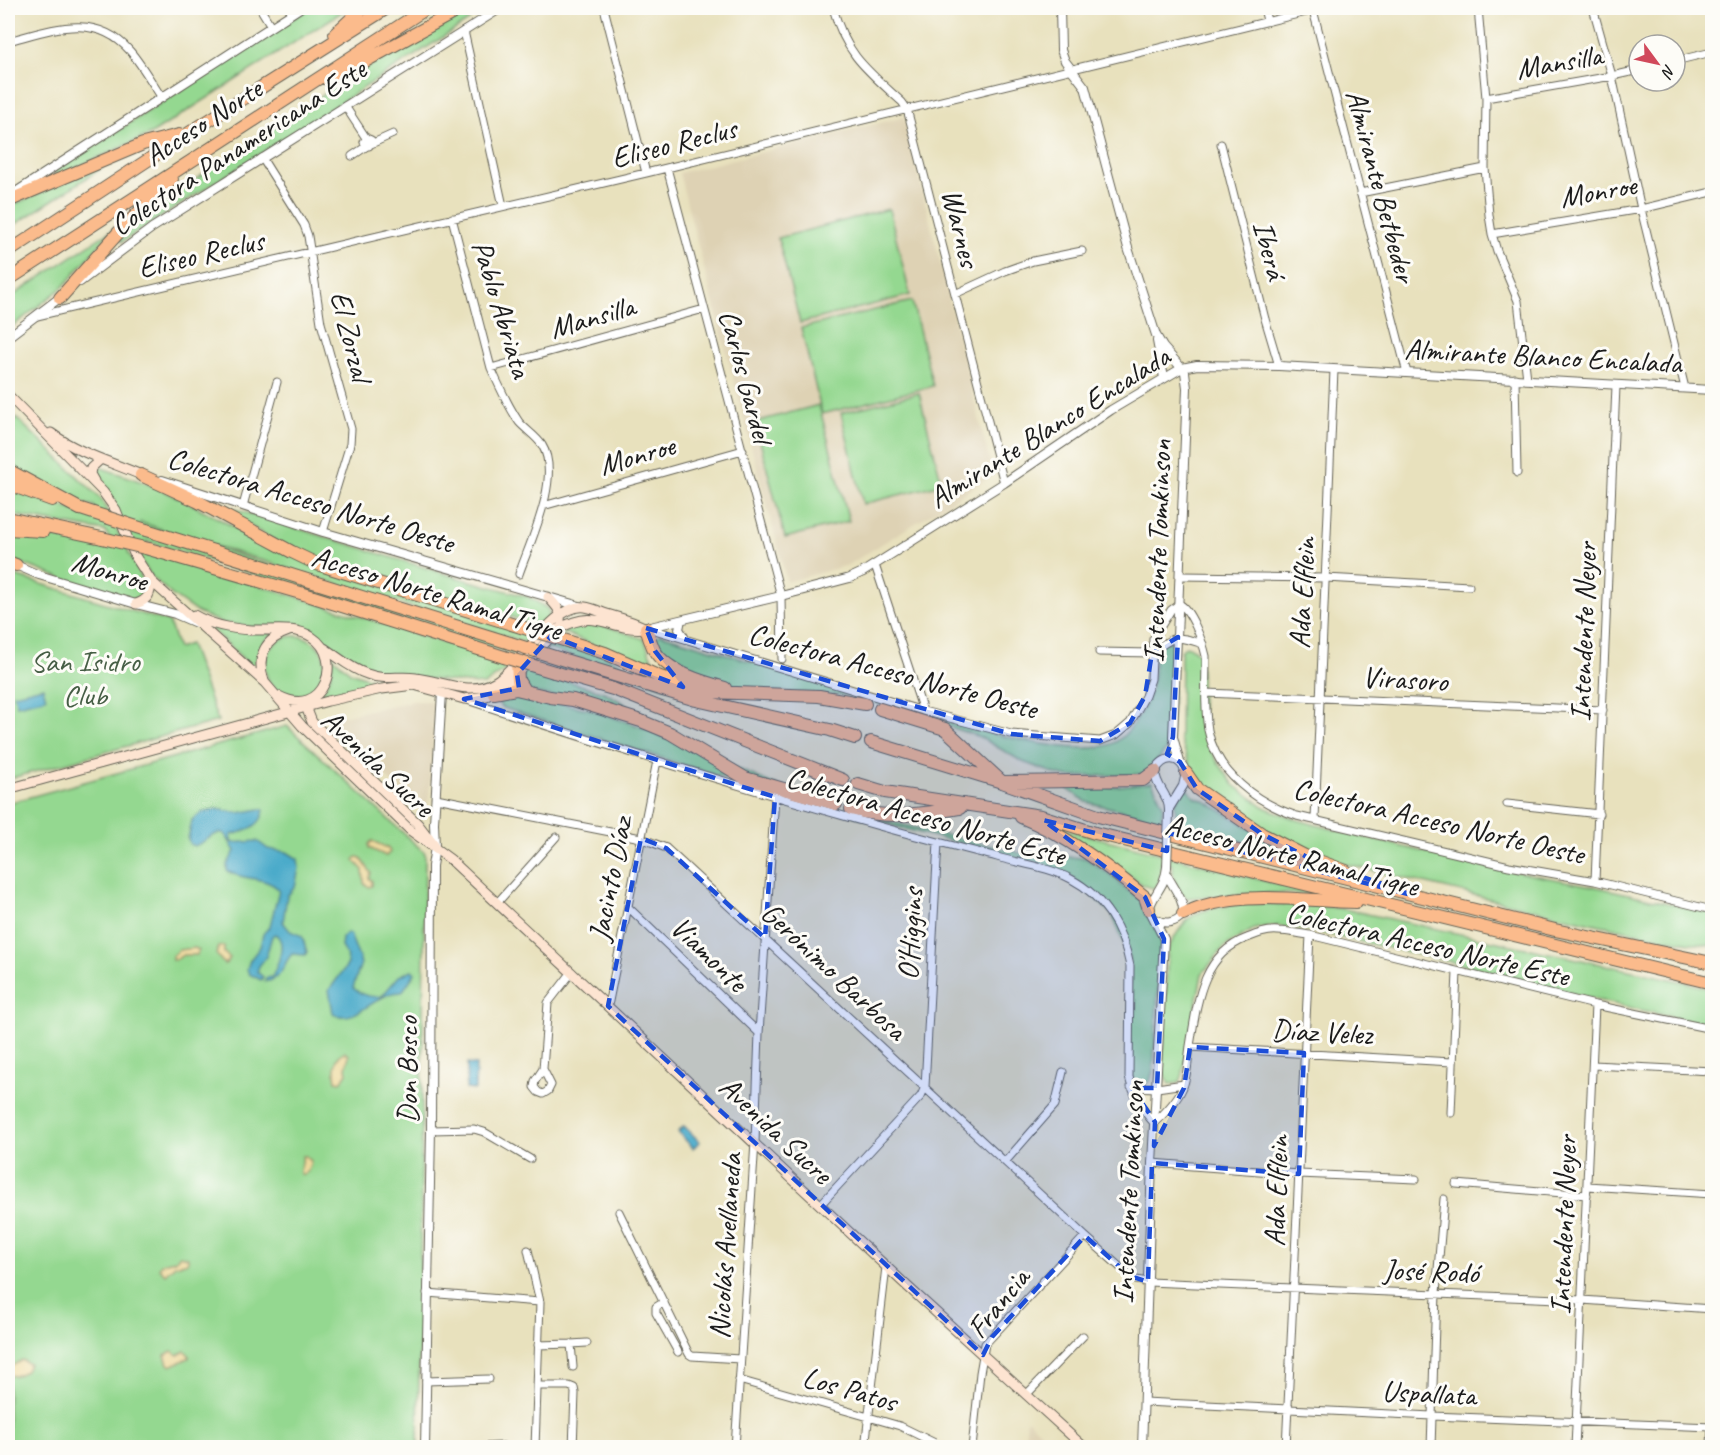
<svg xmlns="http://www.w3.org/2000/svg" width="1720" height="1455" viewBox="0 0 1720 1455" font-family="Caveat,sans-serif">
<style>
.built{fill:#ded2b4}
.green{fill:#94d890;stroke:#587a56;stroke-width:1.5}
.sand{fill:#eeda9e;stroke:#857b5d;stroke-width:1.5}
.water{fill:#4babca;stroke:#346473;stroke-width:1.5}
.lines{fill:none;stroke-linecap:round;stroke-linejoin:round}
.minor-casing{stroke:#636154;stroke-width:9}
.tertiary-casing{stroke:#636154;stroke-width:10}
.secondary-casing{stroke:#636154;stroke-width:11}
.motorway-casing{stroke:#636154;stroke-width:14}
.minor{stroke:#fff;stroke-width:7}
.tertiary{stroke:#fff;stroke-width:8}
.secondary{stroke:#fde4d1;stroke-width:9}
.motorway{stroke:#fbbb8c;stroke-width:12}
.tertiary-bridge-casing{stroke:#636154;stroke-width:10;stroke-linecap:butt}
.motorway-bridge-casing{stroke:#636154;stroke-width:14;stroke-linecap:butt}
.tertiary-bridge{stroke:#fff;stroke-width:8}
.motorway-bridge{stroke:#fbbb8c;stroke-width:12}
.marked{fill:#1d4ed8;fill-opacity:0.2;stroke:#1d4ed8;stroke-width:4.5;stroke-dasharray:12 8;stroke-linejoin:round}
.labels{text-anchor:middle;stroke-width:6;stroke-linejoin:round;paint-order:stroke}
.street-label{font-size:30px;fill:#1c1c1c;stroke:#fdfcf7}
.park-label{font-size:30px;fill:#465e45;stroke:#fdfcf7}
</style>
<rect width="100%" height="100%" fill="#fdfcf7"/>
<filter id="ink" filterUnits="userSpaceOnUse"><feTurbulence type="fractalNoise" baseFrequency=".0167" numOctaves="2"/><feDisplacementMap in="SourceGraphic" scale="12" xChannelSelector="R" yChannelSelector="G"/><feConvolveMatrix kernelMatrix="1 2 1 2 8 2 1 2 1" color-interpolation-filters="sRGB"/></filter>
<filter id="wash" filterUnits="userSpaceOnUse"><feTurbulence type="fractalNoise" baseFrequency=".008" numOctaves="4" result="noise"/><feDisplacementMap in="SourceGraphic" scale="24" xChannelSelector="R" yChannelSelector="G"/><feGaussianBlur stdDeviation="1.35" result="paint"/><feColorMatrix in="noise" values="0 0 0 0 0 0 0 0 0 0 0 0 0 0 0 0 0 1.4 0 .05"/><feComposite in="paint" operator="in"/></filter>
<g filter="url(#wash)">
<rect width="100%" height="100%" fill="#e8e1bd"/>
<!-- built -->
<path class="built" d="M904 117 993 475 848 565 787 582 679 173Z
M413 701H429L437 706 427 817 328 719Z
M1027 1419 1057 1447H1024Z"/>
<!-- green -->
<path class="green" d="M309 8H348L153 133 57 176 53 172Z
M464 11 470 20 122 242 118 238 136 219 345 80Z
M101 166 102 168 8 229V207Z
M889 209 910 295 800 323 778 238Z
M113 229 63 287 8 330V299Z
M912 301 933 386 822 414 801 328Z
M919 393 942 484 863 504 841 413Z
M819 405 849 521 785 538 755 422Z
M8 410 101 499 142 579C145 590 144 597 132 600L76 584 8 558V533L112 542 105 531 8 514V489L99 518 94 506 78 502 8 467Z
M99 467 148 484 184 500 271 547 539 634 531 644 139 522 565 664V667L563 669 146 541 148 551 513 664 484 685 376 673 304 629 253 627 222 623 198 613 172 595 152 577 139 558 94 477 95 470Z
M201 497 234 509 459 578 529 597 548 609 550 621 545 627 327 563 289 549Z
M8 574 169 622 178 648 190 644 218 721 8 779Z
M591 621 644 639 652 659 685 684 565 633 559 640 601 654 668 688 546 648C560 634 570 624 591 621Z
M206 624 274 633C261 642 257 654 254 669Z
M660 634 973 729C1004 737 1079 755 1109 745 1130 738 1150 701 1153 680 1155 668 1155 655 1156 643 1162 640 1170 640 1175 645L1171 739 1165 751 1146 774 1069 777 1056 774 1023 762 980 737 926 719 851 696 743 689 688 671 659 652 655 638Z
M265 666a30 30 0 1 1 60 0a30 30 0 1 1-60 0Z
M1186 646 1194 649 1200 656 1203 728 1205 737 1215 758 1234 785 1266 808 1298 820 1362 837 1484 866 1593 886 1712 913V946L1677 941 1591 923 1336 862 1303 851 1263 830 1204 788 1190 765 1180 739 1181 651Z
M331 655 350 672 387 685 318 698C327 684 336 672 331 655Z
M526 668 606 693 647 717 529 691 520 676Z
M520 695 588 709 639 726 812 801 866 816 1028 855 1085 858 1118 880 1120 885 1140 899 1146 915 1152 921 1161 940 1153 1070 1150 1081 1144 1084H1137L1130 1073V958L1112 914 1072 877 1047 865 847 814 775 794 501 707 499 704 501 697Z
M287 726 425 853 418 1447H8V803Z
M1152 782 1163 805 1161 820 1087 802 1062 785 1111 787Z
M1186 787 1195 797 1205 801 1298 857 1177 824 1175 803Z
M1052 826 1308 892 1307 894 1267 893 1187 898C1176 890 1172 879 1173 865L1161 862C1161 872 1162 883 1153 888L1145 886 1096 853Z
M1243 903 1313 905 1344 909 1689 983 1712 990V1026L1597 1000 1460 964 1312 931 1278 926 1264 927 1254 929 1225 946 1202 974 1182 1077 1179 1083 1169 1084 1162 1069 1168 949C1190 906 1199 912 1243 903Z"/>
<!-- sand -->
<path class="sand" d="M372 841 388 848 390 852 386 856 369 848V844Z
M357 857 361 858 371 873 369 878 372 881V886L369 887 364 883 363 870 354 860Z
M224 946V953L230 958 227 963 224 964 216 954 219 947Z
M195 948 199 950 197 955H183L177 959 172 960V956L179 950Z
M344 1052 349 1055 346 1068 347 1073 341 1082 336 1081C334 1071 334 1057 344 1052Z
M302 1156H306L311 1161 308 1171 304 1175 300 1174C299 1168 304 1164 302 1156Z
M180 1255 188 1257V1261L185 1263 175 1265 165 1274 159 1268 162 1263 175 1260Z
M172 1351 178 1355 185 1351 189 1355V1358L171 1366 168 1364 165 1355Z
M22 1360 29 1364 26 1371 15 1376 8 1375V1368Z"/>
<!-- water -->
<path class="water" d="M43 687 46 698 17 705 14 694Z
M217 809 238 813 260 809 264 810C262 827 245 831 231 835V843L257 841 268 849 287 852 298 859 299 868 295 887 287 896 283 922 290 931 302 936 307 952 305 955 292 954C283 963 284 976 269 981H265L266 978 272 977C277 967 288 941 275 934L272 936 266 957 259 966 257 972 263 977 261 980 249 974 247 969 250 960 260 947 263 934 270 926 279 890C267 876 243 881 227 871V865L235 851C232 847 228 838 225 834 218 829 202 844 194 846L190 844 188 839 192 820 203 812Z
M347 933 350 934 361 963 353 988C361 995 371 998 382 996L399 976 412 970 415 973 402 992C397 993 391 992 387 995 372 1001 350 1025 333 1013L329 990 348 964 347 956 341 947 342 938Z
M467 1064 476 1065 475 1090 466 1089Z
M684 1126 700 1142 693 1148 678 1132Z"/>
</g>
<g filter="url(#ink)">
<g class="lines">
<!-- minor casing -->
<g class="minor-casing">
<path id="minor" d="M260 8 271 26
M604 8 646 173
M833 8C846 55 867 70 902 102L907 109 1004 483
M1264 8 1267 21
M1478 8 1486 98 1485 168 1489 215 1492 234 1497 251 1518 301 1527 379
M1593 8 1612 76 1641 209 1685 388
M1313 10 1407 373
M464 31 503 206
M8 41C51 30 95 11 130 51 142 65 152 83 162 98
M1675 61 1712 52
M1486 98 1612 76 1639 70
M345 106 366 138 371 140 369 146 364 142 366 138
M371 144 393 134
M1221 144 1265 319 1279 366
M352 156 367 146
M262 158 304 225 308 236 321 323 351 429 350 444 323 532
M667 168 781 596 782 659
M1360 193 1485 168
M452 218 491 368C499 386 508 406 519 422 526 430 536 436 542 445 562 477 530 542 519 574
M1492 234 1641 209 1712 192
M955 294 1005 271 1033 261 1082 251
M37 316 646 173 1323 8
M491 368 704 309
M1515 378 1517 473
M243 506 277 382
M543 506 743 450
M875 565 923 711
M1181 576 1326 578 1469 586
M648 628 923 711 1011 734 1100 741 1116 735 1130 723 1137 711 1145 696 1151 679 1153 639 1171 610 1179 604C1191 609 1203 643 1206 656 1206 680 1204 706 1208 730 1216 773 1257 803 1297 816L1509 866 1595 881 1712 910
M1099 652 1152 653C1174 634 1177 636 1203 644
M1206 693 1603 710
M467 700C603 745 740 787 879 826 918 837 958 847 997 857 1022 864 1049 867 1071 879 1105 897 1123 930 1130 966L1129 1077C1133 1094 1142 1110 1154 1123 1166 1112 1177 1101 1183 1087 1188 1074 1188 1059 1190 1046 1197 1004 1201 955 1247 938 1257 934 1267 930 1278 931 1288 931 1300 934 1310 935L1595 1005 1712 1029
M436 798 641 838 666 848 1085 1236 1130 1276 1136 1280 1148 1282 1582 1300 1712 1309
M1507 804 1599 814
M1315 819 1334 370
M1595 881 1616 386
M497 903 556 837
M628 907 759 1033
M608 1006 657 761
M1190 1047 1452 1062
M1593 1065 1712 1071
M543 1069 551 1085 548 1091 543 1094 538 1092 534 1087 535 1081 543 1069 548 1003 572 972
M1131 1087 1157 1088 1184 1084
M1451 1113 1457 972
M431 1130 474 1129 484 1132 530 1159
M1005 1162 1055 1105 1063 1072
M1152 1163 1299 1174 1416 1179
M1456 1184 1587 1195
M1587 1186 1712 1194
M821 1204 921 1096 925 1087 938 842
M619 1212 689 1354 692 1356 740 1359
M528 1250 540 1302 535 1448
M427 1293 540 1302
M664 1302 656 1307V1313L678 1352
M538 1345 571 1344
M573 1367 571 1344 587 1343
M739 1380 900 1426 945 1448
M426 1381 489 1379
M537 1386H569L574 1388 575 1393 573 1448
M1026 1395 1083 1336
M1144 1402 1432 1416 1712 1427
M449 1448 503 1446
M735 1448 755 1142 759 1033 775 797
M865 1448 886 1267
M972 1448 980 1373 985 1344 1085 1236
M1286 1448 1310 935
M1431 1448 1436 1293 1444 1199
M1575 1448 1595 1005
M1711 1448 1712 1419"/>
</g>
<!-- tertiary casing -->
<g class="tertiary-casing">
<path id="tertiary" d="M1060 8 1061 50 1065 61 1085 87 1128 248 1156 335 1163 347 1185 372 1187 388 1173 737 1180 762
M11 195 300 8
M80 282 152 228 501 8
M8 337 62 296
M1157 341 1164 378
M162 480 323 532 583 607
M11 566 16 565 39 575 136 604 175 614 196 623
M681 620 679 629 684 637
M646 628 781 596 850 578 863 572 1004 483 1111 410 1182 368 1197 365 1279 366 1712 390
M1169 812C1170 795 1155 787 1155 771 1164 755 1180 755 1186 773L1183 786 1170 807
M1155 919C1165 925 1176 923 1183 914 1185 900 1172 886 1166 873
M425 1448 431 1130 432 866 435 847 434 823 442 693
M1142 1448 1152 1163 1164 939 1149 909C1154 892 1165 887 1167 867"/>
</g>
<!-- secondary casing -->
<g class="secondary-casing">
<path id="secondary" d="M8 395 103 492 116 510 135 556 151 581 265 683 302 726 410 830 451 860 907 1286 1085 1448
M51 433C78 453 111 462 141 475
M94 481 90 474 91 468 101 459
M548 597C554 604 562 610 560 620
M136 604C148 600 151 594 151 581
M194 615C211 625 233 629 252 630 272 631 295 626 312 637 345 658 324 720 279 696
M324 648C338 657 351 669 367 674 385 681 399 675 416 678 442 681 471 697 496 681 522 665 553 603 585 607 593 608 600 612 607 614 621 618 633 621 646 628
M264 681C256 657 264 639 289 631
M309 703 308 712 312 722 418 824 434 845
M8 789 328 701 382 689 414 685 464 699 486 696 494 693 511 680 558 629C599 606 608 632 646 628"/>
</g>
<!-- motorway casing -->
<g class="motorway-casing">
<path id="motorway" d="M335 34 363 8
M327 79 358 65 462 8
M8 201 143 144 179 135
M8 252 189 133 387 8
M8 280 427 8
M60 298 119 232 172 179
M8 470 80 509
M141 475 197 501 292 552 317 564 521 627
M8 484 52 500
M8 518 102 538
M8 529 43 531
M146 530 510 643
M149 549 304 594 504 657
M8 562 16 565
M646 628C648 635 651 643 654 650 667 672 703 682 725 688
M570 642 605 653 660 677 709 692 819 696 865 704
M558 658 696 700 830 730 855 738
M517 663 518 680 524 690
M554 672 613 689 843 780
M494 693 516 689 550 697 573 700 641 721 670 733 745 778 836 804
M880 709 945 729 1002 782 1143 780 1155 771
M871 742 1002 782 1098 816 1555 930 1712 963
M1186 773 1197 789 1262 834 1305 856 1346 871
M858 784 885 792 1041 816 1095 833 1712 983
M851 809C892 820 919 814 960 808
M1021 817C1066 835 1107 866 1145 897L1149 909
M1183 914C1236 888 1300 901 1356 902"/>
</g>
<!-- minor -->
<use href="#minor" class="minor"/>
<!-- tertiary -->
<use href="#tertiary" class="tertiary"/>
<!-- secondary -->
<use href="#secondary" class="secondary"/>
<!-- motorway -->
<use href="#motorway" class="motorway"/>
<!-- tertiary-bridge casing -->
<g class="tertiary-bridge-casing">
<path id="tertiary-bridge" d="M1167 867 1169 812"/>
</g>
<!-- motorway-bridge casing -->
<g class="motorway-bridge-casing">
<path id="motorway-bridge" d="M81 509 146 530
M102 538 149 549
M521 627 570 642
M510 643 558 658
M504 657 554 672"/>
</g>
<!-- tertiary-bridge -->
<use href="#tertiary-bridge" class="tertiary-bridge"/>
<!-- motorway-bridge -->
<use href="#motorway-bridge" class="motorway-bridge"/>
</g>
</g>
<!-- marked area -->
<path class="marked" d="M646 628 1011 734 1100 741 1130 723 1145 696 1152 653 1178 637 1173 737 1167 754 1180 762 1197 789 1262 834 1305 856 1412 895 1168 833 1167 851 1043 820 1145 897 1164 939 1157 1088H1132L1155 1122 1154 1146 1184 1088 1190 1047 1304 1053 1299 1174 1152 1163 1148 1282 1130 1276 1085 1236 992 1337 983 1355 608 1006 641 838 666 848 765 938 775 797 464 699 519 688 517 674 551 636 683 687 655 651Z"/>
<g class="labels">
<!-- street labels -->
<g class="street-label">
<text transform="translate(1559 62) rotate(-10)" y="10">Mansilla</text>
<text transform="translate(203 122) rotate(-33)" y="10">Acceso Norte</text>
<text transform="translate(674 143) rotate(-14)" y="10">Eliseo Reclus</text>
<text transform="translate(238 147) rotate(-33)" y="10">Colectora Panamericana Este</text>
<text transform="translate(1381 186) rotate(75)" y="10">Almirante Betbeder</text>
<text transform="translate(1598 191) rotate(-10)" y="10">Monroe</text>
<text transform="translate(961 228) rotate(76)" y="10">Warnes</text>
<text transform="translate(1270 250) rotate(75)" y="10">Iberá</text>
<text transform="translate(201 254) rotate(-13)" y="10">Eliseo Reclus</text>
<text transform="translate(502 309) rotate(73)" y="10">Pablo Abriata</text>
<text transform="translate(592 317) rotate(-16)" y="10">Mansilla</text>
<text transform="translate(351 336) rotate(76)" y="10">El Zorzal</text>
<text transform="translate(1543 356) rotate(3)" y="10">Almirante Blanco Encalada</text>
<text transform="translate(746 376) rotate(75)" y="10">Carlos Gardel</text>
<text transform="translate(1049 427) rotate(-32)" y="10">Almirante Blanco Encalada</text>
<text transform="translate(637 455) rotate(-16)" y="10">Monroe</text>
<text transform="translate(311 500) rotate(17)" y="10">Colectora Acceso Norte Oeste</text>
<text transform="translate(1157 551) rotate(-88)" y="10">Intendente Tomkinson</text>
<text transform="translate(110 571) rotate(16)" y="10">Monroe</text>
<text transform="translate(437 593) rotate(17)" y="10">Acceso Norte Ramal Tigre</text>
<text transform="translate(1302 593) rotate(-87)" y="10">Ada Elflein</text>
<text transform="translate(1583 632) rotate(-88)" y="10">Intendente Neyer</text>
<text transform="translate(893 671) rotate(15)" y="10">Colectora Acceso Norte Oeste</text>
<text transform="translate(1405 679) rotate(3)" y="10">Virasoro</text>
<text transform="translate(378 763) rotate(43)" y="10">Avenida Sucre</text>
<text transform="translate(926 816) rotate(16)" y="10">Colectora Acceso Norte Este</text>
<text transform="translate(1439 821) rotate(13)" y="10">Colectora Acceso Norte Oeste</text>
<text transform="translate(1292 855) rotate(14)" y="10">Acceso Norte Ramal Tigre</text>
<text transform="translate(610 879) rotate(-79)" y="10">Jacinto Díaz</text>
<text transform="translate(910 934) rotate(-87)" y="10">O'Higgins</text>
<text transform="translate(1428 944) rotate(13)" y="10">Colectora Acceso Norte Este</text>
<text transform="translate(709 954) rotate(44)" y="10">Viamonte</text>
<text transform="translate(834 971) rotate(43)" y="10">Gerónimo Barbosa</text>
<text transform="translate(1322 1032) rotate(3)" y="10">Díaz Velez</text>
<text transform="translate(407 1070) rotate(-90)" y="10">Don Bosco</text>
<text transform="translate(776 1130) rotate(43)" y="10">Avenida Sucre</text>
<text transform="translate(1276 1191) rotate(-88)" y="10">Ada Elflein</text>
<text transform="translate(1128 1192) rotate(-87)" y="10">Intendente Tomkinson</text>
<text transform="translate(1563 1225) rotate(-88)" y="10">Intendente Neyer</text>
<text transform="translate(725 1246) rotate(-86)" y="10">Nicolás Avellaneda</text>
<text transform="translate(1431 1271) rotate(2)" y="10">José Rodó</text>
<text transform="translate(998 1303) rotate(-51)" y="10">Francia</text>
<text transform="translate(850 1389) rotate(16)" y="10">Los Patos</text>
<text transform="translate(1429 1393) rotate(3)" y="10">Uspallata</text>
</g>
<!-- park labels -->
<g class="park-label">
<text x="85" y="671">San Isidro<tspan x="85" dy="34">Club</tspan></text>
</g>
</g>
<!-- margin -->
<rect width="1720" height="1455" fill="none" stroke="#fdfcf7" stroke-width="30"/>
<!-- north arrow -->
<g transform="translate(1657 63) rotate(123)"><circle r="28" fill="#fdfcf7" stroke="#a3a29f" stroke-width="1.5"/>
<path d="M0-4.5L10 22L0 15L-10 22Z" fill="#d1495b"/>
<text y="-9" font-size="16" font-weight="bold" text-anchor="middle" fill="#1c1c1c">N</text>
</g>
</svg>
